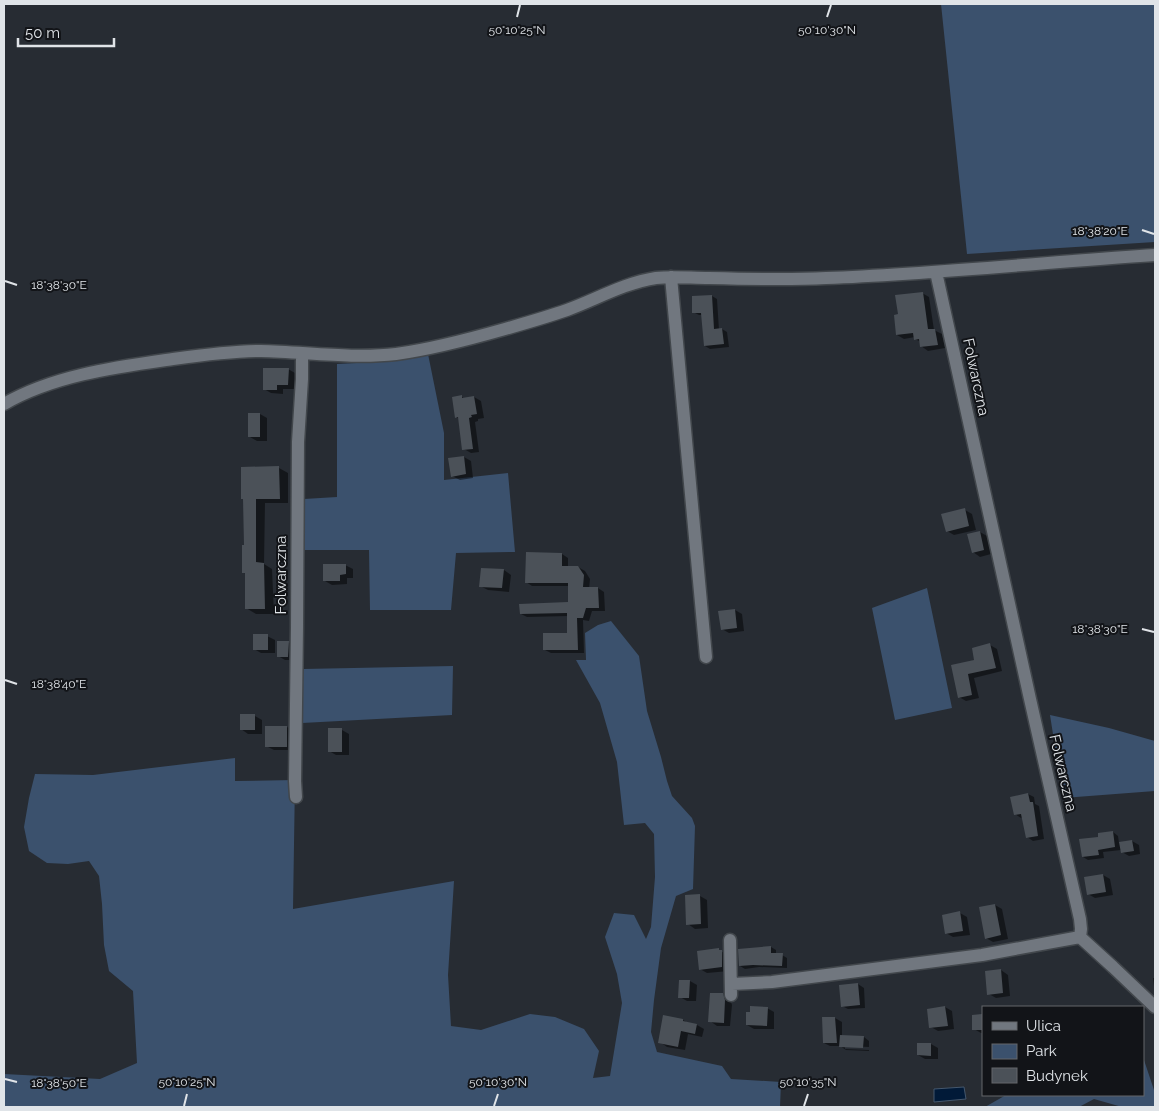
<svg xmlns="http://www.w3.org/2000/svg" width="1159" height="1111" viewBox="0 0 1159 1111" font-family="Raleway,sans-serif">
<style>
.green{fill:#3b516d}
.water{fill:#011a38;stroke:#44576d}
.shadow{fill:#0007}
.building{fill:#4b5158}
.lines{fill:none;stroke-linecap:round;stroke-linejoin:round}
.minor-casing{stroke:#42474c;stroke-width:15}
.minor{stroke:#71777f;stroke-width:12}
.ticks{fill:none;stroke:#e0e4e8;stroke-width:2}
.labels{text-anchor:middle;stroke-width:4;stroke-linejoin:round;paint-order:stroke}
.street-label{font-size:15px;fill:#e0e4e8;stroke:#121418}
.ticks-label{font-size:12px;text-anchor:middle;fill:#e0e4e8;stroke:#121418;stroke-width:4;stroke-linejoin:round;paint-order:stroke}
</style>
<rect width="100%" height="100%" fill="#272c33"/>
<!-- green -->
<path class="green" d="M941 4H1155V242L967 254Z
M428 354 444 433V480L508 473 515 552 456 553 451 610H370L369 550H303L304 499 337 497V364L395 361Z
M927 588 952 708 895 720 872 608Z
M611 621 639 656 647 711 661 757 667 781 672 796 692 818 695 826 693 889 676 896 661 948 654 1000 651 1032 657 1052 722 1066 731 1079 781 1082 780 1107H4V1074L100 1079 137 1063 133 991 109 971 104 945 102 904 99 876 89 861 68 864 47 863 29 851 24 827 29 798 35 774 93 775 235 758V781L295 780 293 909 454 881 448 975 451 1026 481 1030 530 1014 555 1017 584 1029 599 1051 593 1078 610 1076 622 1003 617 974 605 937 614 913 634 915 646 939 651 927 655 877 654 834 645 823 624 825 617 762 600 703 576 660H586L585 633 598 625Z
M453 666 452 715 302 723 303 669Z
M1050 715 1109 728 1155 741V791L1063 798Z
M1143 1057 1155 1093V1107H1122L1094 1099 1079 1107H985L1006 1095H1143Z"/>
<!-- water -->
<path class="water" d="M964 1087 966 1099 934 1102V1089Z"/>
<!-- shadow -->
<path class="shadow" d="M922 293 929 297 934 330 942 334 945 348 928 351 921 346V342L915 339V337L904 339 897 335 899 315Z
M712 296 717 299 719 330 722 329 727 332 729 347 710 349 705 346 702 315H699L693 312Z
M288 369 295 373V389H283V394L271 393 264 389Z
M462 397 465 399 474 397 481 401 484 418 478 419V421L475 422 479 452 471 453 464 449 460 419 456 417Z
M260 414 267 418V441H257L250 437Z
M464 457 471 461 473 478 460 480 452 476Z
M242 468H279L288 473V503H265L264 564 272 569 274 614H256L246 608V574L243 572 246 546Z
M965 510 972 514 976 530 954 535 947 531Z
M980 532 987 536 991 554 980 557 973 552Z
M562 554 568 558V567H578L585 571 590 579 589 589 598 588 604 592 605 611H592L589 621 583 620 584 653H551L545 650 568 634 569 616 527 617 521 614 569 604V586H532L526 582Z
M345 565 353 569V578H347V584L332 585 325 581Z
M504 570 511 575 509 592 488 590 480 586Z
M735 610 742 614 744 631 729 633 722 629Z
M267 636 275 640V653H261L254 649Z
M288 642 295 646V660H285L278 656Z
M990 645 997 649 1002 671 974 678 979 698 966 701 959 697 952 666 976 660Z
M255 716 262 720V734H248L241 729Z
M287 727 294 731V750H274L266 746Z
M329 730H342L349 734V755H336L329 751Z
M1028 794 1034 797 1035 804 1039 806 1044 839 1033 841 1027 837 1023 817 1021 818 1015 814Z
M1113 832 1118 836 1119 843 1132 841 1139 845 1140 854 1129 856 1122 852 1121 850 1103 852 1104 858 1088 860 1083 857 1100 838Z
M1103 875 1110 879 1113 895 1095 898 1088 894Z
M700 896 707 900 708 928 695 929 688 924Z
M995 905 1002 909 1008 939 993 942 986 938 980 908Z
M960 913 967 917 970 935 953 937 946 933Z
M771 947 776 950V954L782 955 787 958V968L759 967 745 969 740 966Z
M719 950 729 956V971L707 973 700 969Z
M1001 970 1008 975 1010 996 996 998 989 994Z
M1153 978H1155V987L1154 986Z
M690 981 697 985 696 1001H687L680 997Z
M858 984 864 988 865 1008 848 1009 842 1006Z
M722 995 730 999 732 1005 730 1026H717L710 1021Z
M945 1007 952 1011 954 1029 938 1031 931 1027Z
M767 1008 774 1012V1029H754L747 1025 751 1013Z
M981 1015 983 1016V1033H981L974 1029Z
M823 1018H835L842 1022V1036L864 1037 869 1041V1047L845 1046V1049L869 1050V1051L846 1050 840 1046H830L824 1043Z
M683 1020 689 1024 697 1025 704 1029 702 1037 688 1034 685 1050 667 1047 660 1042Z
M931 1044 938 1048V1059H925L918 1055Z"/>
<!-- building -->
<path class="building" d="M923 292 928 329H935L938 345 920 347 919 339 914 340 913 333 896 335 894 315 898 314 895 295Z
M712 295 714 329 722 328 724 344 704 346 701 313H692V296Z
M263 368H289L288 385H277V390H263Z
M462 395V398L474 396 477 414 471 415 472 417 469 418 473 449 462 450 458 417 455 418 452 397Z
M248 413H260V437H248Z
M464 456 466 474 451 477 448 458Z
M279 466 280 499H256V562L264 563 265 609H245V573H242V545H244L243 499H241V467Z
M965 508 969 526 946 532 941 514Z
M980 531 984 550 972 553 967 534Z
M526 552 562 553V566H578L584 575 583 587H598L599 608H586L583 618H577L578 650H543V633H567V613L520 614 519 604 568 602V583H525Z
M323 564H346V574L340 575V581H323Z
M481 568 504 569 502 588 479 587Z
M735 609 737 628 721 630 718 611Z
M253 634H268V650H253Z
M277 641H289L288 657H277Z
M990 643 996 668 968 674 972 695 958 698 951 665 974 660 972 648Z
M240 714H255V730H240Z
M265 726H287V747H265Z
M328 728H342V752H328Z
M1028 793 1030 802H1033L1038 836 1026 838 1021 814 1014 815 1010 797Z
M1113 831 1115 847 1098 850 1099 855 1082 857 1079 839 1098 837V833Z
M1132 840 1134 851 1121 853 1119 842Z
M1103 874 1106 892 1087 895 1084 877Z
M700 894 701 924 686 925 685 895Z
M995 904 1001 935 985 939 979 907Z
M960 911 963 931 945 934 942 915Z
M771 946V953H783L782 966 753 965 739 966 738 949Z
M719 948V950H722V967L699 970 697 951Z
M1001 969 1003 993 987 995 985 971Z
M679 980H690L689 998H678Z
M858 983 860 1005 841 1007 839 985Z
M710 993H723L725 1000 724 1023 708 1022Z
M750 1006 768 1007 767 1026 746 1025V1012H750Z
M945 1006 948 1026 929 1028 927 1009Z
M982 1014V1030H972V1015Z
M663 1015 683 1019V1021L697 1024 695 1034 681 1031 678 1047 658 1043Z
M822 1017H835L837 1043H823Z
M840 1035 864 1036 863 1048 839 1047Z
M917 1043H931V1056L917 1055Z"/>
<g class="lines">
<!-- minor casing -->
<g class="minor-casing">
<path id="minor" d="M671 277 706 657
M4 404C54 375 117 367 173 359 202 355 232 351 261 351 306 352 352 359 396 354 433 349 470 339 505 329 526 323 547 317 567 310 597 299 624 283 656 278 673 276 691 278 709 278 748 279 787 280 826 278 936 274 1046 262 1155 255
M296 797 295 781 297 627 298 442 302 379V353
M1080 937 1113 967 1155 1007
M730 940 731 995
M732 984 772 982 982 955 1080 937 1081 929 1080 919 1030 699 936 272"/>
</g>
<!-- minor -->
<use href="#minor" class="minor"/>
</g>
<!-- ticks -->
<path class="ticks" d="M517 17 520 5M827 17 831 5M1142 230 1154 234M5 281 17 285M1142 629 1154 632M5 680 17 684M5 1079 17 1082M184 1106 187 1094M494 1106 498 1094M804 1106 808 1094"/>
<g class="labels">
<!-- street labels -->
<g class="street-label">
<text transform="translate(976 377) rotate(78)" y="5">Folwarczna</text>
<text transform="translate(281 575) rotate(-90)" y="5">Folwarczna</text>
<text transform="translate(1063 773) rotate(77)" y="5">Folwarczna</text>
</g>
</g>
<g class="ticks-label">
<text x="517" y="34">50°10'25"N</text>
<text x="827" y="34">50°10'30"N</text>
<text x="1100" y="235">18°38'20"E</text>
<text x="59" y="289">18°38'30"E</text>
<text x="1100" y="633">18°38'30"E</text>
<text x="59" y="688">18°38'40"E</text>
<text x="187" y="1086">50°10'25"N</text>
<text x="498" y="1086">50°10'30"N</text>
<text x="808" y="1086">50°10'35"N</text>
<text x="59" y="1087">18°38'50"E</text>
</g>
<!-- border -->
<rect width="1159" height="1111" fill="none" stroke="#e0e4e8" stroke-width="10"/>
<!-- legend -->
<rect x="982" y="1006" width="162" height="90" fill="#121418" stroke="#64676b"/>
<rect x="992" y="1022" width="25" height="8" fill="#71777f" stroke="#64676b"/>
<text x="1026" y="1031" font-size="15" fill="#e0e4e8">Ulica</text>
<rect x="992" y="1044" width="25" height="15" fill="#3b516d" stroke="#64676b"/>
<text x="1026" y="1056" font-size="15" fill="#e0e4e8">Park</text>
<rect x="992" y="1068" width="25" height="15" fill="#4b5158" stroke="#64676b"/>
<text x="1026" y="1081" font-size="15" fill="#e0e4e8">Budynek</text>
<!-- scale -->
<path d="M18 38v8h96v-8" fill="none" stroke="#e0e4e8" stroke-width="2.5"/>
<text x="25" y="38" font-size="15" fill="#e0e4e8" stroke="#121418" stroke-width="4" paint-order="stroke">50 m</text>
</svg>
